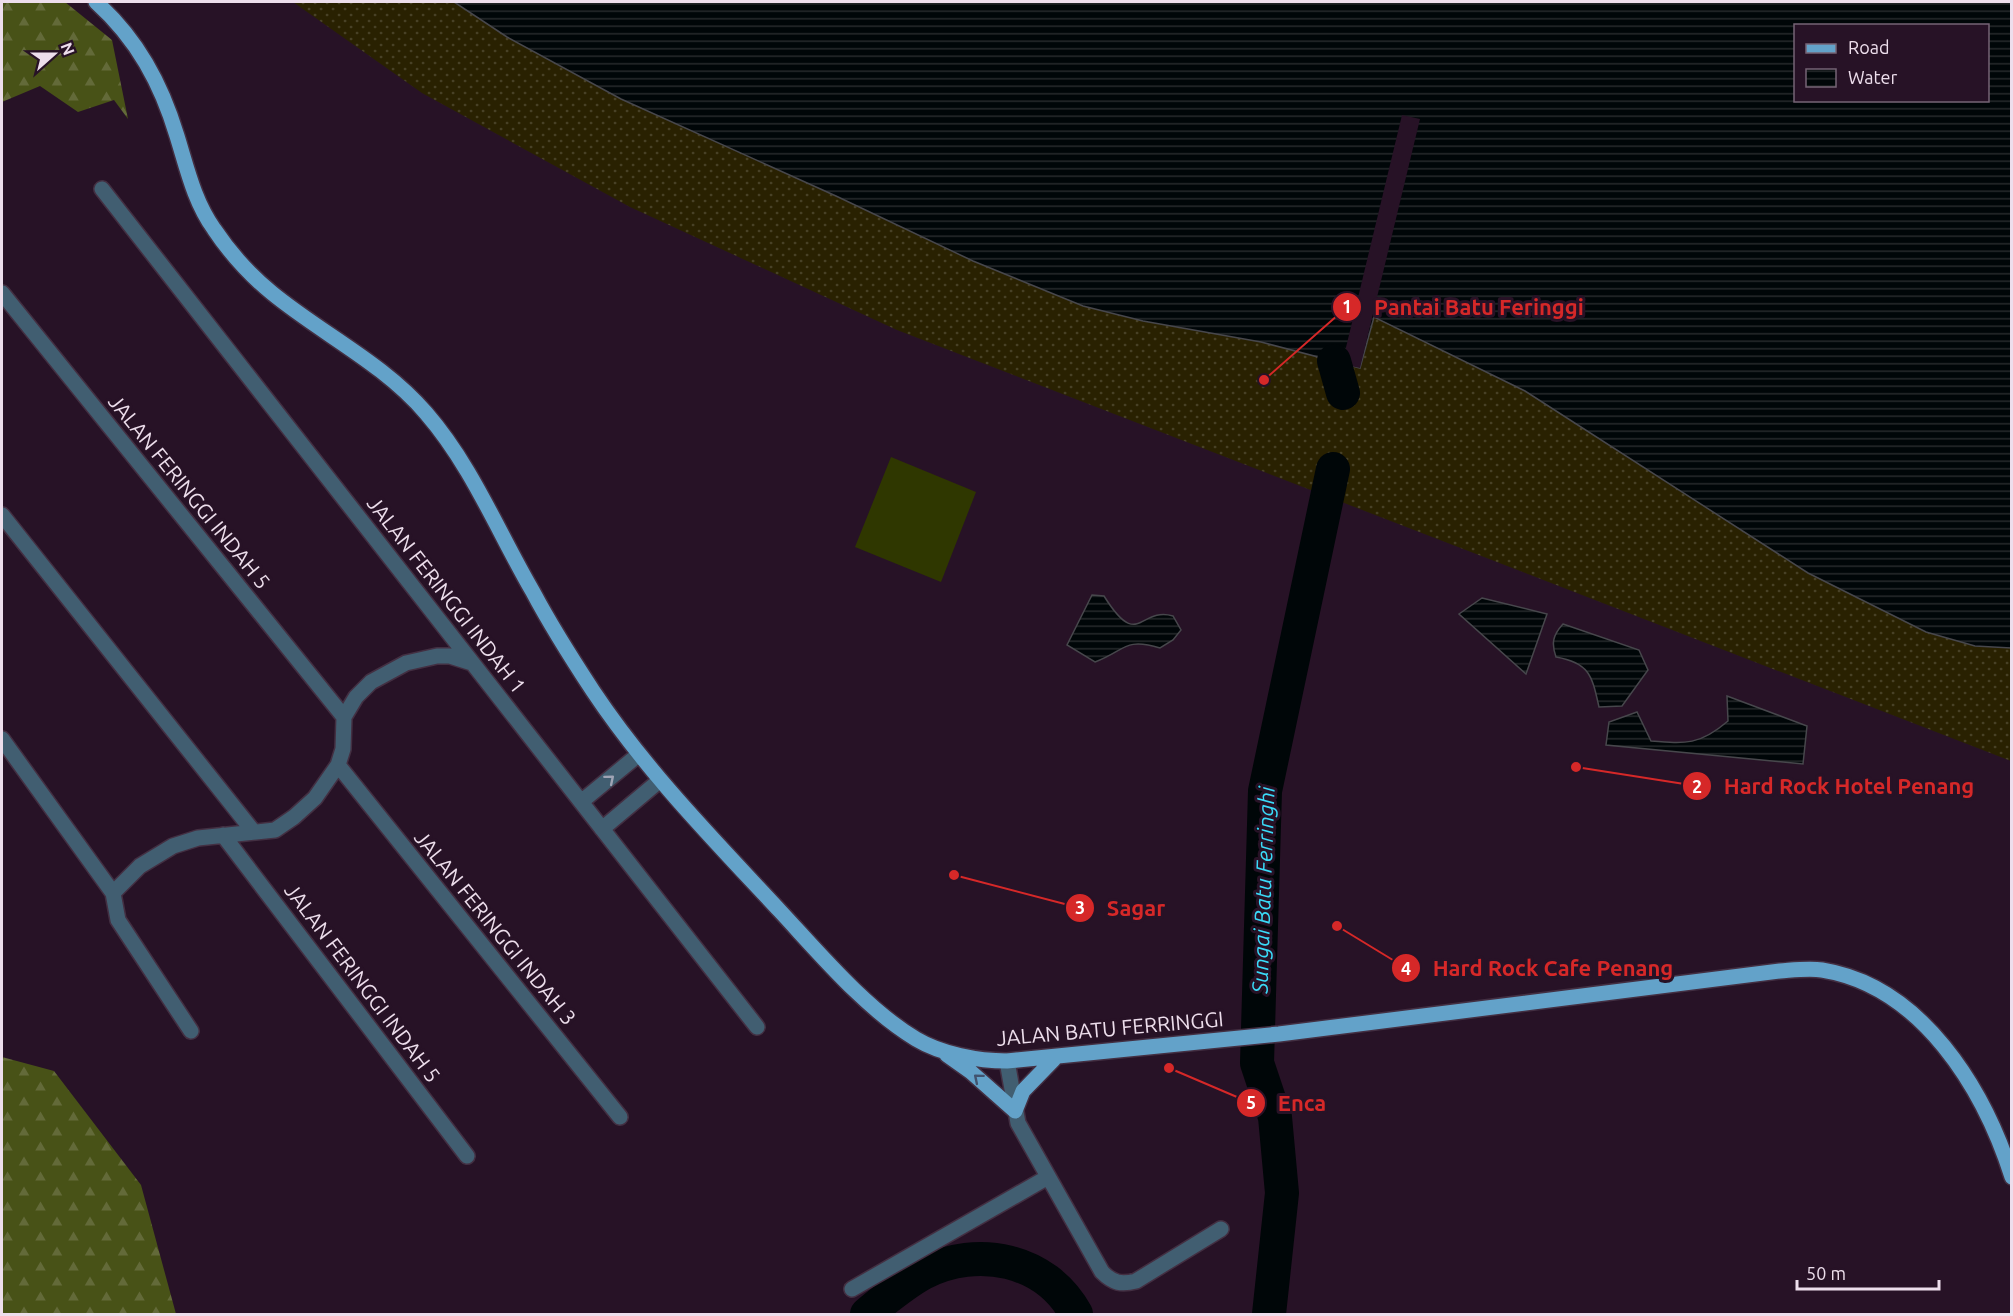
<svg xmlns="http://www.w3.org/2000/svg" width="2013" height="1316" viewBox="0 0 2013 1316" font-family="Ubuntu,sans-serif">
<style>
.forest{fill:url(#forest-firs)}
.sand{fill:url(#sand-dots)}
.garden{fill:#2f3700}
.water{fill:url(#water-rules);stroke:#47474c;stroke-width:1.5;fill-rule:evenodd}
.pier{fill:#271226}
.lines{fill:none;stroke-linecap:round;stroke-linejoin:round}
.river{stroke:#000608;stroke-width:34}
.minor-casing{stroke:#432f42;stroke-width:18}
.major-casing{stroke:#432f42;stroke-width:18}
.minor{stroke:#415e71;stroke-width:15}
.major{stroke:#63a2c9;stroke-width:15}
.oneway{stroke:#a0a4b5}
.oneway2{stroke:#42536f}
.labels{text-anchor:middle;stroke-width:6;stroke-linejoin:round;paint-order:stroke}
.street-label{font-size:21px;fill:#eddeec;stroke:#271226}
.water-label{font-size:22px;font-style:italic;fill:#3adbf9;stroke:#271226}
.leader{fill:none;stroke:#d62828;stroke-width:2}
.callout-dot{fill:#d62828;stroke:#271226;stroke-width:2}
.mark-label{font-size:18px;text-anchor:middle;font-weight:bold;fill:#fff}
.callout-label{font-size:22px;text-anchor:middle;font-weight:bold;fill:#d62828;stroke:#271226;stroke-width:6;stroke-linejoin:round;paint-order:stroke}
</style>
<defs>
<pattern id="forest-firs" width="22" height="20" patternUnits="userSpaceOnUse" patternTransform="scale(1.5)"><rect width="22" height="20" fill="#485217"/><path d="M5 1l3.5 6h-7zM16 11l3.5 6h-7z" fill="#636a39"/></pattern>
<pattern id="sand-dots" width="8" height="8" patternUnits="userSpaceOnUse" patternTransform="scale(1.5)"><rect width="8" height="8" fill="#292101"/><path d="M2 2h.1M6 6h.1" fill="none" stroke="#484126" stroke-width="1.8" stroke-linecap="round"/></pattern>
<pattern id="water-rules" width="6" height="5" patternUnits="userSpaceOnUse" patternTransform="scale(1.5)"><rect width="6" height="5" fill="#000608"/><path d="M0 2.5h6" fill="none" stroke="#262a2c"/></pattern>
</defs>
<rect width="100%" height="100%" fill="#271226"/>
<!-- forest -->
<path class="forest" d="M2 2H65L112 40 128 119 114 100 78 112 40 86 2 102Z
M2 1057 54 1071 141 1185 176 1314H2Z"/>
<!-- sand -->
<path class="sand" d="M293 2H454L507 37 621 99 836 196 973 261 1083 306 1143 321 1261 342 1359 368 1374 317 1525 391 1975 646 2011 648V761L897 330 630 207 422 93Z"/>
<!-- garden -->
<path class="garden" d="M891 457 976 492 941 582 855 547Z"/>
<!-- water -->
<path class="water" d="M454 2H2011V648L1975 646 1926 632 1808 573 1525 391 1374 317 1360 368 1261 342 1143 321 1083 306 973 261 836 196 621 99 507 37ZM1796 26H1988V100H1796Z
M1092 595 1104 596C1139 652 1139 606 1173 616L1181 630 1173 640 1160 648C1124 637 1125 651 1095 662L1067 645Z
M1482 598 1547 614 1526 674 1459 614Z
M1563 624 1639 650 1648 670 1622 706 1599 707C1592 676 1590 663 1556 657 1551 643 1553 635 1563 624Z
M1727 696 1807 726 1803 764 1606 745 1609 722 1637 712 1651 741C1686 744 1700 745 1728 721Z"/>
<!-- pier -->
<path class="pier" d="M1402 115 1420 119 1360 368 1342 364Z"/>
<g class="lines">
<!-- river -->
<path class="river" d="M1334 361 1343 393
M867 1314C884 1300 903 1284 923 1273 978 1245 1046 1259 1076 1314
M1269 1314 1282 1193 1275 1117 1257 1063 1265 791 1333 469"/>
<!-- minor casing -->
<g class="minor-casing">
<path id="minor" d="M102 189 757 1027
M2 293 344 717
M2 515 253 831
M2 739 113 893 118 920 191 1031
M338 765 620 1117
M581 802 638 755
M602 829 659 781
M223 835 467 1156
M113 893 140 866 173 846 198 838 275 830 294 817 315 798 338 765 343 749 344 717 356 697 371 682 406 663 437 656H450L472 663
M1007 1061 1018 1123 1102 1272C1113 1283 1121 1285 1136 1281L1221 1229
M852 1289 1048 1177"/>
</g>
<!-- major casing -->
<g class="major-casing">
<path id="major" d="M96 2C137 39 161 83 177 136 187 168 194 201 214 229 230 253 250 275 272 293 322 334 383 363 426 413 472 466 498 532 533 592 551 626 572 659 593 691 647 772 714 840 780 911 820 954 866 1009 916 1039 941 1054 978 1061 1007 1061L1279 1034 1780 971C1794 970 1809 968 1822 970 1922 986 1984 1089 2012 1177
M947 1055 971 1072 1015 1111 1023 1091 1057 1056"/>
</g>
<!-- minor -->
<use href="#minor" class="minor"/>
<!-- major -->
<use href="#major" class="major"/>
</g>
<!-- one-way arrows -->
<defs><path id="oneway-chevron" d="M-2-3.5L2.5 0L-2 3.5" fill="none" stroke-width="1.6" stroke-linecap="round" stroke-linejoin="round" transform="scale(1.5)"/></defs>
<use class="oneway" href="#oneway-chevron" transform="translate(610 779) rotate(-40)"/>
<use class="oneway2" href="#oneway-chevron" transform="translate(978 1078) rotate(-140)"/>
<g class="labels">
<!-- street labels -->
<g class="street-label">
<text transform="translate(189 492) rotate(51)" y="7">JALAN FERINGGI INDAH 5</text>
<text transform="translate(446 595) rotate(52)" y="7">JALAN FERINGGI INDAH 1</text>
<text transform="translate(495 928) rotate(51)" y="7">JALAN FERINGGI INDAH 3</text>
<text transform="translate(362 983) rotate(53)" y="7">JALAN FERINGGI INDAH 5</text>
<text transform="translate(1110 1029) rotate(-5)" y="7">JALAN BATU FERRINGGI</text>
</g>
<!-- water labels -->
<g class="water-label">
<text transform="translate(1263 890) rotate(-88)" y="8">Sungai Batu Ferringhi</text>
</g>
</g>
<!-- callouts -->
<path class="leader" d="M1264 380L1347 307M1576 767L1697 786M954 875L1080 908M1337 926L1406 968M1169 1068L1251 1103"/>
<g class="callout-dot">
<circle cx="1264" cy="380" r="6"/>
<circle cx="1576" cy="767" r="6"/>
<circle cx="954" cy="875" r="6"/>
<circle cx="1337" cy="926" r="6"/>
<circle cx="1169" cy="1068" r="6"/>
<circle cx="1347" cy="307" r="15"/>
<circle cx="1697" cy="786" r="15"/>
<circle cx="1080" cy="908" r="15"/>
<circle cx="1406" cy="968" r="15"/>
<circle cx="1251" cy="1103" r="15"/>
</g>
<g class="mark-label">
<text x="1347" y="313">1</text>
<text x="1697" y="793">2</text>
<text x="1080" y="914">3</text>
<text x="1406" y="975">4</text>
<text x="1251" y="1109">5</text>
</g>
<g class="callout-label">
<text x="1479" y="315">Pantai Batu Feringgi</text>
<text x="1849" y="794">Hard Rock Hotel Penang</text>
<text x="1136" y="916">Sagar</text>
<text x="1553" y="976">Hard Rock Cafe Penang</text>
<text x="1302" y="1111">Enca</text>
</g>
<!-- border -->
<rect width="2013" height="1316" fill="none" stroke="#eddeec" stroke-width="6"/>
<!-- legend -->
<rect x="1794" y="24" width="195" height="78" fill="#271226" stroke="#766475" stroke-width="1.5"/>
<rect x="1806" y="44" width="30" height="9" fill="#63a2c9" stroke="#766475" stroke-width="1.5"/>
<text x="1848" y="54" font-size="18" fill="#eddeec">Road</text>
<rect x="1806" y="69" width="30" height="18" fill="url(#water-rules)" stroke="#766475" stroke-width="1.5"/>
<text x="1848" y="84" font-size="18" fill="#eddeec">Water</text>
<!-- north arrow -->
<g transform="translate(54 54) rotate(69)" stroke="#271226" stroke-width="4.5" paint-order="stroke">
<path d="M0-4.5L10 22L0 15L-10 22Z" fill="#eddeec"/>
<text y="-9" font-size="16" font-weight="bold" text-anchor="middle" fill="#eddeec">N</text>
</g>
<!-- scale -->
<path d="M1797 1280v9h142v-9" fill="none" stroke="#eddeec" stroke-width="3"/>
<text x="1806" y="1280" font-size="18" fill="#eddeec" stroke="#271226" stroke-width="4.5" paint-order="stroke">50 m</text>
</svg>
